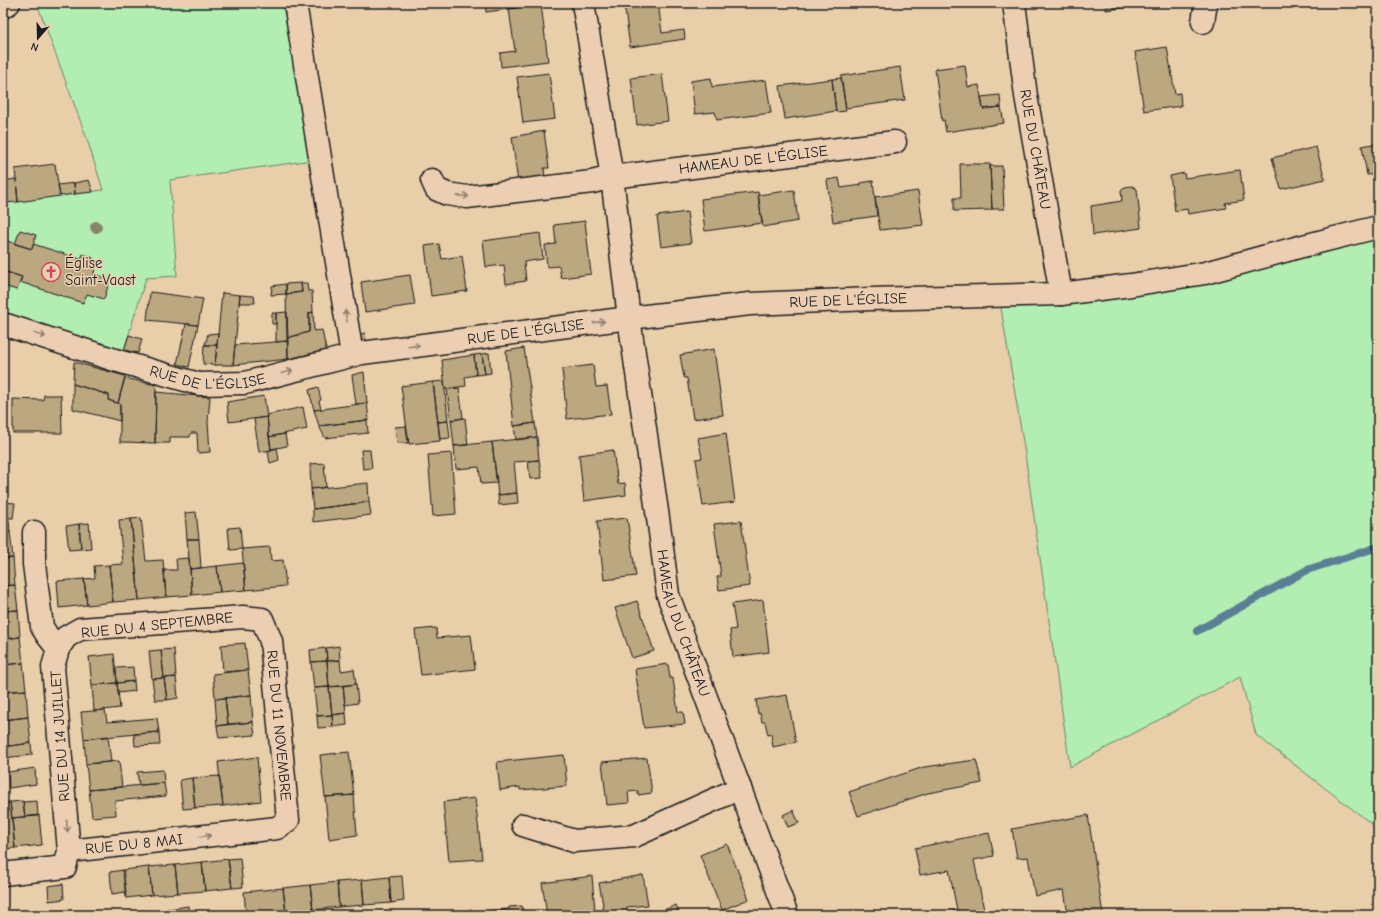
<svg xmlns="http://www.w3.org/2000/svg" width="1381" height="918" viewBox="0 0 1381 918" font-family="'Comic Neue',sans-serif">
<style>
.green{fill:#b2edb2;stroke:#678467}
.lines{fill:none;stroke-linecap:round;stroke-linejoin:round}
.stream{stroke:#5a7f94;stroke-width:8}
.building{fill:#bba780;stroke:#1c1c1c}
.minor-casing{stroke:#1c1c1c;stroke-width:25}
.minor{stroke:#eccfb2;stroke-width:22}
.tree{fill:#89836c}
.oneway{stroke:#8e7e6e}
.labels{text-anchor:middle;stroke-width:3;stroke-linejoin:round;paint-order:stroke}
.street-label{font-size:15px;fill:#1c1c1c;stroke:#eccfb2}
.poi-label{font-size:15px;fill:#1c1c1c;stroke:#eccfb2;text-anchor:start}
</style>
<rect width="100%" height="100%" fill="#e9ceaa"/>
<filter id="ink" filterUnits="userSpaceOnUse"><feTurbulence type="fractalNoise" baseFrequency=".025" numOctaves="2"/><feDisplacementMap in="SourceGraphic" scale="8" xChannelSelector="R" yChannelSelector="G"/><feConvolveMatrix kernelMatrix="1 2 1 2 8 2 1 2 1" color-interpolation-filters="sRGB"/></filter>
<g filter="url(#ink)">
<!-- green -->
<path class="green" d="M43 3H286L313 160 170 180 177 276 146 278 124 350 112 347 3 312V203L103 190 87 139 39 9Z
M1378 227V827L1373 825 1256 735 1240 677 1070 767 1025 454 999 296 1061 294Z"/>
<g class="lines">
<!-- stream -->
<path class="stream" d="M1197 631 1307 570 1378 547"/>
</g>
<!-- building -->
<path class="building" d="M485 3H515L516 8 486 12Z
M624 3H658L662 33 684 30 685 39 630 47Z
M1105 3H1146L1147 5 1106 10Z
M541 4 548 61 501 67 500 53 515 51 509 9Z
M1167 47 1175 94 1180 93 1181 106 1144 111 1135 52Z
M965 65 968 87 979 85 983 109 1001 107 1004 123 946 132 944 120 942 121 935 69Z
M900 67 905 100 846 108 841 76Z
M549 73 555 119 523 123 517 77Z
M662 74 668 121 637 125 631 78Z
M711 78 712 87 766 80 771 113 717 120 715 112 695 114 691 81Z
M841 78 846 111 836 112 832 79Z
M832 79 836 111 785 119 780 86Z
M1000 95 1001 107 983 109 981 97Z
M544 131 549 168H544L545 179 518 183 512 137Z
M1378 143V174L1367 175 1362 146Z
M1316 147 1325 179 1281 189 1272 158Z
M55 164 60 196 18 202 15 169Z
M960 164H990L992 210 954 211V198H961Z
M990 166H1002L1004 209H992Z
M1240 170 1244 200 1225 203 1226 208 1188 214 1187 209 1175 211 1170 176 1184 173 1185 178Z
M839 178 841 188 861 185 860 183 873 181 877 216 833 222 827 180Z
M16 179 18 202 3 203V181Z
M89 180 93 192 75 194 74 183Z
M74 183 75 194 60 196 58 185Z
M1132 186 1137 189 1141 228 1093 235 1091 206 1122 201 1121 191 1125 187Z
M794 190 798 221 763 227 758 195Z
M918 191 923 225 880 230 875 197Z
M758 192 762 223 705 231 701 199Z
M687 212 691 243 661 247 657 216Z
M585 221 591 274 561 278 559 266 547 267 545 245 556 244 554 225Z
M20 230 36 235 32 249 15 244Z
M540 233 543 259 524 262 526 281 506 284 504 265 486 267 483 241Z
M7 241 32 249 33 244 96 264 94 274 110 280 104 299 87 294 83 303 20 282 22 277 3 271V242Z
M439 244 442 259 462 256 467 291 431 296 425 246Z
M83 254 93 258 91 262 81 259Z
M3 271 22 277 17 290 3 286Z
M410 275 415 305 365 312 361 282Z
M301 283H307L308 291H312L313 312 309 313V332L287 338 286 294 302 292Z
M301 283 302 292 286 294V284Z
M286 284V294L271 295 272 286Z
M150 292 203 299 198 325 147 320Z
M222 293 240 295 233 365H215Z
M240 295 254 296 255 303H239Z
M287 312 288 341 276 342V313Z
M313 312 314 331 322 330 326 350 288 359 287 338 309 332V313Z
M272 313H276V324H272Z
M186 324 198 325 189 367 177 364Z
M218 333 217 345H205L208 334Z
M365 333 366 341 359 343 357 335Z
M129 335 142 339 138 353 124 350Z
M288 341V359L233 365 235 345Z
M204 345H217L215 365 203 364Z
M524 348 535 423 514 426 506 351Z
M714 349 723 415 693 419 687 378H684L680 355Z
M489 353 491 373 485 374 482 354Z
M482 354 485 374 476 375 474 355Z
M474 355 476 375 465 377 466 386 445 389 442 360Z
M74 362 125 376 118 403 108 400 109 395 73 384Z
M593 365 596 387 607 386 611 414 567 419 562 369Z
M364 372 367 403 356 404 352 375Z
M125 378 156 385 155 443 120 442V404L118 403Z
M444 381 448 421 438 422 433 382Z
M433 382 440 441 409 444 401 386Z
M73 384 109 395 108 400 120 404V421L73 409Z
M318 387 321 400 319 401 321 409 314 410 309 390Z
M459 388 463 418 451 420 447 389Z
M156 392 210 397 208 421 210 452 198 453 197 433H191L190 437H170V443H155Z
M44 395H61L62 433H13V399L43 400Z
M264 396 267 417 229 422 227 402Z
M367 403 369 420 319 426 314 410Z
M303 407 307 429 269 437 267 415Z
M267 417 271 450 259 452 254 419Z
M465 418 468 445 454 446 451 420Z
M367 420 368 433 325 438 319 426Z
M448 421 450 438 440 439 438 422Z
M535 423 537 437 516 440 514 426Z
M406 426 408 443H397L395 427Z
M726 433 735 502 703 506 696 459 702 458 698 438Z
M285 434 287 446 271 449 269 437Z
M537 437 539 460 514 462 517 493 498 495 492 442Z
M492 442 497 483 481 484 479 467 456 469 454 446Z
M277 448 279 460 270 463 268 451Z
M361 450H370L372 468 363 469Z
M613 450 618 484 625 483 626 495 584 501 579 455Z
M451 453 456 514 433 516 428 455Z
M539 460 542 478 530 479 528 461Z
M324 463 326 487 311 489 310 464Z
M368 483 369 502 313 509 311 489Z
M517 493 518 503 499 505 498 495Z
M3 502 15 503 13 518H3Z
M369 502 371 515 313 522V509Z
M196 512 199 539H187L185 513Z
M141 518 146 561 163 560 166 597 139 600 131 519Z
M627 518 636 576 604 580 597 521Z
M131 519 139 600 113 602 109 565 123 564 119 520Z
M9 520 10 532 3 533V521Z
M741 521 750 586 719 590 717 577 721 576 714 524Z
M89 523 91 548 81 549 79 524Z
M79 524 81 549 69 550 66 526Z
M240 527 242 549 230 550 228 528Z
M10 532 13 558 3 559V533Z
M187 539H199L201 568 190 569Z
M270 547 271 561 283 560 286 586 246 590 242 549Z
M13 558 15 585 3 586V559Z
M189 558 192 595 166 597 164 570H177L176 559Z
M243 563 246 590 220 592 217 566Z
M109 565 113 602 87 605 84 579 95 578 94 566Z
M217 566 220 592 192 595 190 569Z
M84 579 87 605 59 608 57 581Z
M15 585 18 610 3 611V586Z
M763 600 769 652 733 657 730 630 736 629 732 604Z
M637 601 654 651 632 658 615 608Z
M18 610 20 637 3 639V611Z
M436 628 437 638 471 635 475 669 421 675 415 630Z
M20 637 23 663 3 665V639Z
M245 643 248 670 223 672 221 645Z
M339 646 340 660 327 661 326 648Z
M326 648 327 661 311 662 310 650Z
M174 649 176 677 164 678 161 650Z
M161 650 164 678 152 679 149 651Z
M114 654 117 683 92 685 89 657Z
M340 660 341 671 354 669 356 684 329 687 327 661Z
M327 661 329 687 314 688 311 662Z
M23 663 26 690 3 692V665Z
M668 664 670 678 673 679 678 712H683L685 724 644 728 635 669Z
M133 667 134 681 117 683 116 668Z
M248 670 251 695 215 699 213 674Z
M176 677 178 698 167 700 164 678Z
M164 678 167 700H155L152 679Z
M134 681 135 691 118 693 117 683Z
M117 683 120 708 94 711 92 685Z
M356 684 358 703 345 705 343 686Z
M343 686 346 713 332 715 329 687Z
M329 687 332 715 317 716 314 688Z
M26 690 28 717 3 720V692Z
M251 695 253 722 228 724 225 698Z
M787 695 796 742 773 747 771 734 768 735 765 722H762L760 713 758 714 756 700Z
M225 698 228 724 217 726 215 699Z
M105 710 107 722 157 718 159 732 84 739 81 712Z
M346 713 347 725 333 727 332 715Z
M332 715 333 727 318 728 317 716Z
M28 717 31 743 3 747V720Z
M253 722 255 735 219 738 217 726Z
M159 732 160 745 135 746 134 734Z
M108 736 111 762 86 764 84 739Z
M31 743 32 755 3 758V747Z
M349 752 354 795 325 797 320 755Z
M564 755 567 786 520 790V787L500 790 497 762Z
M257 757 261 801 223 806 218 762Z
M647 758 652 793 638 795V791L628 792 629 803 607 805 602 762Z
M976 760 982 783 928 793 858 816 849 792 924 767Z
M119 761 122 787 89 790 86 764Z
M35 768 36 784 9 788 8 772Z
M163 770 164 783 139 785 137 772Z
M219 776 223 806 195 808 192 778Z
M192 778 195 808 183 809 180 780Z
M164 783 166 796 115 801 116 815 92 817 89 790Z
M354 795 357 835 329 839 325 797Z
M475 798 482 859 449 861 443 802Z
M23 801 25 817 12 818 10 802Z
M37 801 38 816 25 817 23 802Z
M10 802 15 848 3 849V803Z
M793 810 799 823 788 827 783 815Z
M39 815 42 845 15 848 12 818Z
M1088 815 1103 915H1068L1064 890 1035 896 1028 857 1017 858 1012 829Z
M989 833 994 856 974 860 985 915H931L957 910 949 870 920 875 915 848Z
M727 844 749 899 722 910 700 855Z
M240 858 243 887 232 888 228 859Z
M228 859 232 888 205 891 202 862Z
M202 862 205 891 178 893 175 865Z
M175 865 178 893 152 895 149 867Z
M149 867 152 895 126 898 123 870Z
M123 870 126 892 112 894 110 872Z
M643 875 648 905 627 907V915H603L602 906 603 905 599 883Z
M402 876 404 901 391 903 389 877Z
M592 876 595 911 547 915 542 883Z
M389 877 391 903 364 905 362 880Z
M362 880 364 905 339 907 337 882Z
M337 882 339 907 313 910 310 885Z
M63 884 64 899 49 901 48 886Z
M310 885 313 910 286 913 283 888Z
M283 888 286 913 246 915 244 892Z
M676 905 680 915H654V914Z
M188 906 189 915H177L176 908Z
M522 906 523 915H473V912L509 909V907Z
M176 908 177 915H167L166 909Z"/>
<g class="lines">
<!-- minor casing -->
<g class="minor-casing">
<g id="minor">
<path d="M295 3 352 355"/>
<path id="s1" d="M583 3 612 177 629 318 660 532 668 595 787 915"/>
<path id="s2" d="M1014 3 1026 96 1061 294"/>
<path d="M3 7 9 3"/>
<path d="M1203 22 1206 3"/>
<path id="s3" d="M432 180 436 189 447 194 467 197 592 182 612 177 895 142"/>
<path id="s4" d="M3 324 118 361 199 384 245 383 362 353 629 318 750 304 871 299 1061 294 1131 285 1205 273 1299 247 1378 227"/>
<path d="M34 532V564L42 627 47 635 58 649"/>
<path d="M523 825 574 841 634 836 740 788"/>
<path id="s5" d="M3 874 65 867 69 851 53 667 58 649 66 637 80 629 243 617 262 619 271 641 288 820 277 828 69 851"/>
</g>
</g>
<!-- minor -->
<use href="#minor" class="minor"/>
</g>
<!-- trees -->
<circle class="tree" cx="96" cy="227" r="6"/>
<!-- one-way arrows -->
<defs><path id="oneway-shaft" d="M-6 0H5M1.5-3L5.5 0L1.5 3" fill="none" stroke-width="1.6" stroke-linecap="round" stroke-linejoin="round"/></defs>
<g class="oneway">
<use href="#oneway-shaft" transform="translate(463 196) rotate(3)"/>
<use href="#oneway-shaft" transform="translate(346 316) rotate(-99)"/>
<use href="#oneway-shaft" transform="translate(599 322) rotate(-7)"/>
<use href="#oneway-shaft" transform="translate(40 335) rotate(17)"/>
<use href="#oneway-shaft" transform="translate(414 346) rotate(-7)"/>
<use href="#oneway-shaft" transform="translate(287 372) rotate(-15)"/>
<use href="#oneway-shaft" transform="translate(67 826) rotate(85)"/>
<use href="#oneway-shaft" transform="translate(205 836) rotate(-6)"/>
</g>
</g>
<!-- icons -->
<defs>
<g id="church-ring" transform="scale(1)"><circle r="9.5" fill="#eccfb2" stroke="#d1495b" stroke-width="1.5"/><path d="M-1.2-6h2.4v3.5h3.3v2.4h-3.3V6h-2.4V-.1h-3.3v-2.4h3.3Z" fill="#d1495b"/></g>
</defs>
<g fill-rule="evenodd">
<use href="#church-ring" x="51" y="272"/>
</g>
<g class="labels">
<!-- street labels -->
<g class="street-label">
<text dy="5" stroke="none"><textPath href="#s2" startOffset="148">RUE DU CHÂTEAU</textPath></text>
<text dy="5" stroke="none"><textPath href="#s3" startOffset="331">HAMEAU DE L'ÉGLISE</textPath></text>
<text dy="5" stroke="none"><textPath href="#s4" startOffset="861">RUE DE L'ÉGLISE</textPath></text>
<text dy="5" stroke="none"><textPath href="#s4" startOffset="537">RUE DE L'ÉGLISE</textPath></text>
<text dy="5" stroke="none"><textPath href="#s4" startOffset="213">RUE DE L'ÉGLISE</textPath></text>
<text dy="5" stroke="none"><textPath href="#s1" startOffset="629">HAMEAU DU CHÂTEAU</textPath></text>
<text transform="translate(157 625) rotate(-6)" y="5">RUE DU 4 SEPTEMBRE</text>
<text dy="5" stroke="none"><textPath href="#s5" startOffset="604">RUE DU 11 NOVEMBRE</textPath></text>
<text transform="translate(60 736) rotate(-94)" y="5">RUE DU 14 JUILLET</text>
<text transform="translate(134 844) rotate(-6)" y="5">RUE DU 8 MAI</text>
</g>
<!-- poi labels -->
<g class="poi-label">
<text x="65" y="268">Église<tspan x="65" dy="17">Saint-Vaast</tspan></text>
</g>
</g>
<!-- margin -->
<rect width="1381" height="918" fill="none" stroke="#eccfb2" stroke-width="16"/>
<rect x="8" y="8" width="1365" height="902" fill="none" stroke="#1c1c1c" stroke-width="1.5" filter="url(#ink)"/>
<!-- north arrow -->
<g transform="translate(38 38) rotate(200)" stroke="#eccfb2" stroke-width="3" paint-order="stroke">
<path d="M0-3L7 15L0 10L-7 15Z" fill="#1c1c1c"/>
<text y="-6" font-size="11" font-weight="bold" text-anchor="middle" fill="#1c1c1c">N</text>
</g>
</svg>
